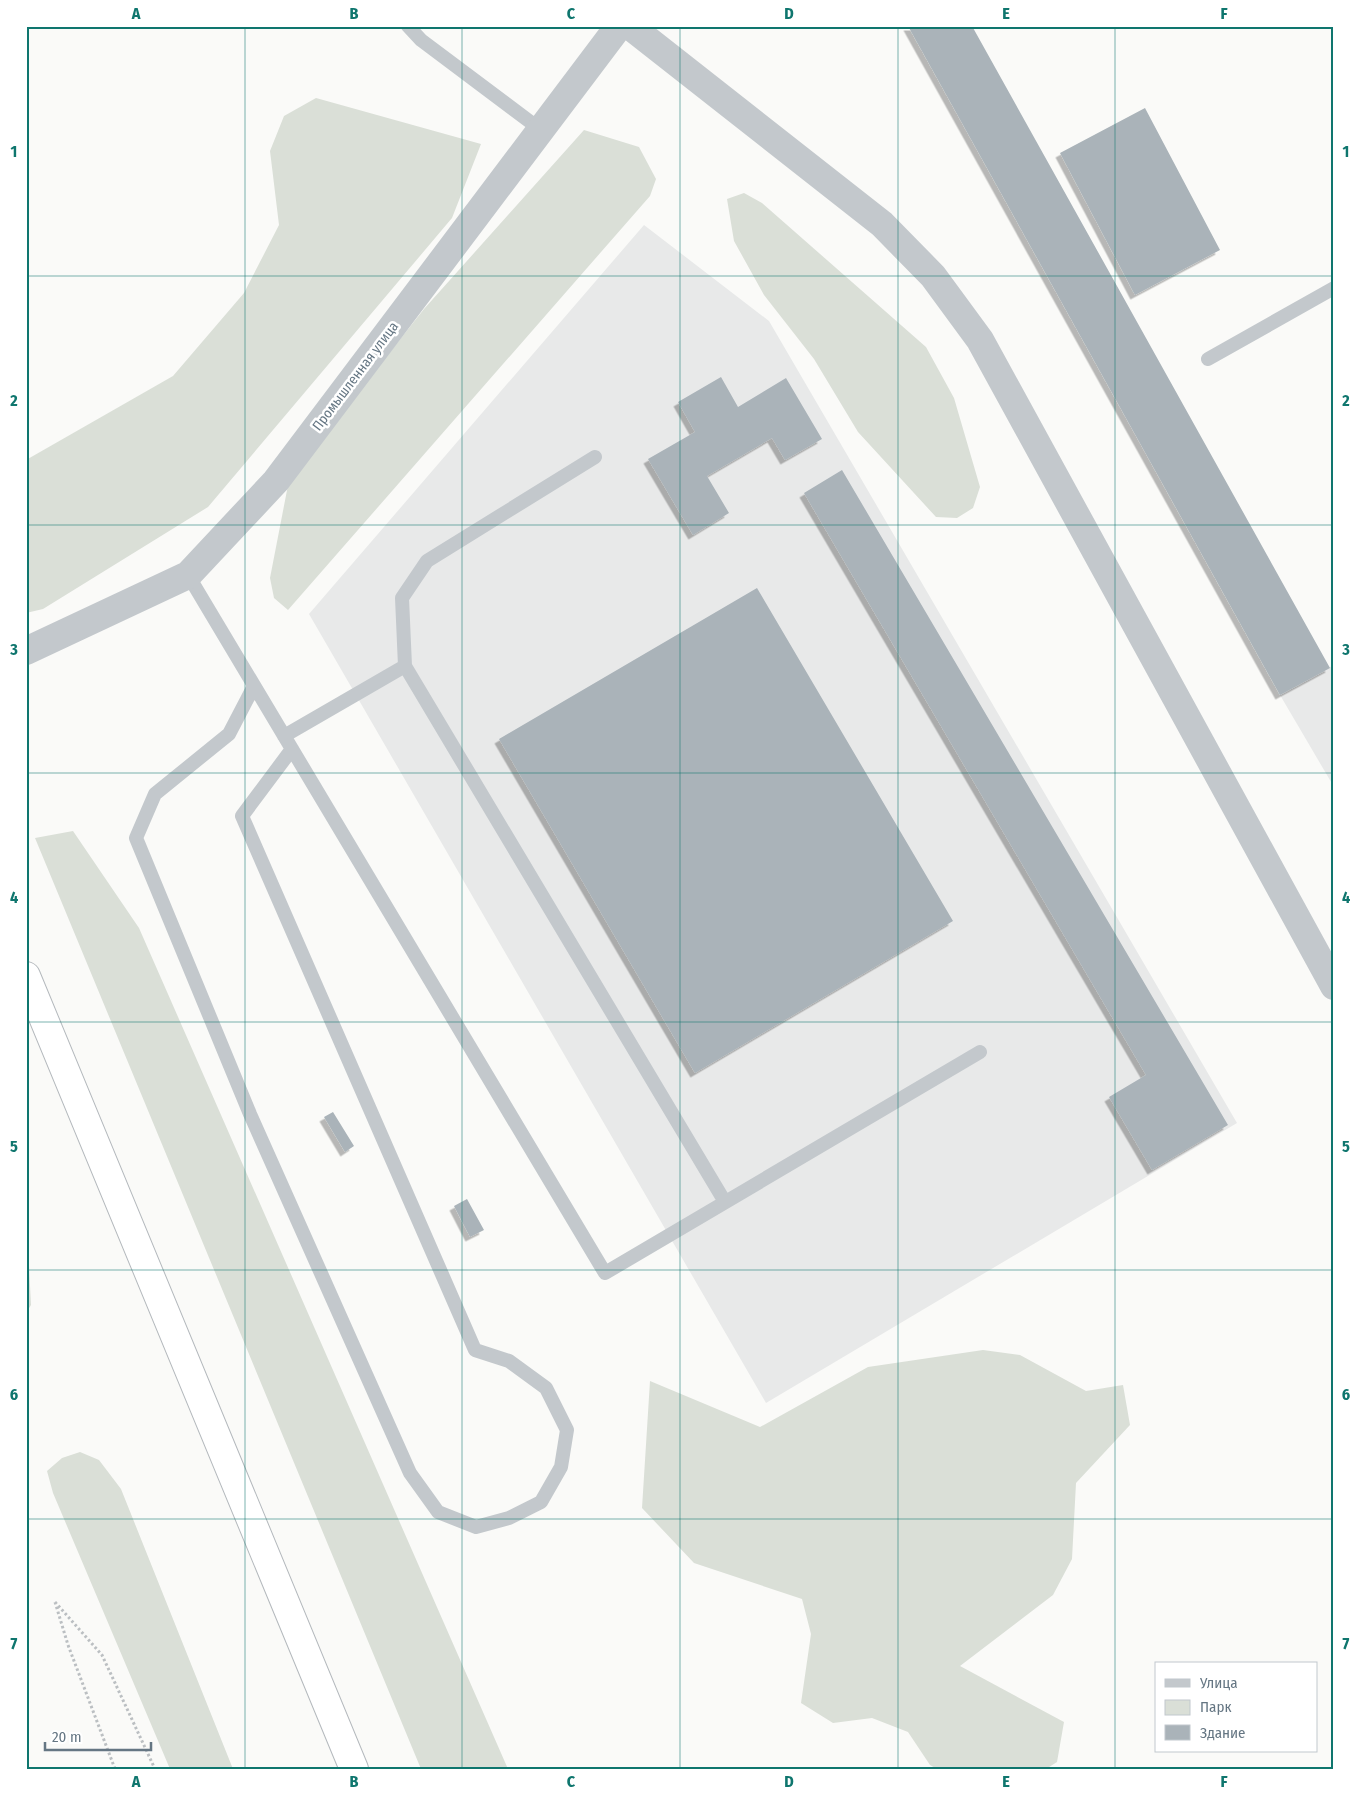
<svg xmlns="http://www.w3.org/2000/svg" width="1360" height="1795" viewBox="0 0 1360 1795" font-family="'Fira Sans Condensed',sans-serif">
<style>
.built{fill:#e8e9e9}
.green{fill:#dadfd7}
.building{fill:#aab3b9;filter:url(#shadow)}
.lines{fill:none;stroke-linecap:round;stroke-linejoin:round}
.trunk-casing{stroke:#b4b9bd;stroke-width:30}
.path{stroke:#bbbfc2;stroke-width:3;stroke-dasharray:2.5 2.5;stroke-linecap:butt}
.service{stroke:#c3c8cc;stroke-width:14}
.minor{stroke:#c3c8cc;stroke-width:28}
.trunk{stroke:#fff;stroke-width:28}
.grid{fill:none;stroke:#0f766e;stroke-width:1;stroke-opacity:0.55}
.labels{text-anchor:middle;stroke-width:5;stroke-linejoin:round;paint-order:stroke}
.street-label{font-size:14px;fill:#657683;stroke:#fff}
.neatline{fill:none;stroke:#0f766e;stroke-width:2}
.grid-label{font-size:16px;text-anchor:middle;font-weight:bold;fill:#0f766e}
</style>
<defs>
<filter id="shadow"><feDropShadow dx="-4.5" dy="4.5" stdDeviation="0" flood-color="#0004"/></filter>
</defs>
<rect width="100%" height="100%" fill="#fafaf8"/>
<!-- built -->
<path class="built" d="M644 225 769 321 1237 1123 766 1403 309 614Z
M1334 665V787L1280 695Z"/>
<!-- green -->
<path class="green" d="M316 98 481 144 452 218 208 507 43 609 26 613V460L173 376 244 293 279 225 270 151 284 116Z
M584 130 639 147 656 179 650 196 288 610 274 598 270 578 289 480 424 309Z
M744 193 762 203 926 347 954 398 980 487 973 508 957 518 936 517 858 432 814 359 764 295 734 241 727 199Z
M73 831 139 928 508 1769H421L35 838Z
M26 1260 29 1266 31 1305 26 1313Z
M983 1350 1020 1355 1086 1391 1123 1385 1130 1425 1076 1483 1072 1559 1053 1595 960 1666 1064 1722 1057 1762 1046 1769H937L930 1765 908 1732 872 1718 833 1723 801 1703 811 1634 802 1599 694 1563 642 1508 650 1381 760 1427 868 1367Z
M80 1452 99 1460 121 1489 233 1769H170L53 1493 47 1471 62 1458Z"/>
<!-- building -->
<path class="building" d="M908 26H972L1330 668 1280 695Z
M1145 108 1220 250 1135 295 1060 153Z
M721 377 738 407 786 378 822 439 785 460 772 438 707 476 729 513 693 535 648 459 695 432 678 402Z
M842 470 1228 1125 1152 1170 1109 1097 1146 1075 804 493Z
M757 588 953 921 695 1073 499 739Z
M333 1112 354 1146 345 1152 324 1117Z
M467 1199 484 1230 470 1237 454 1206Z"/>
<g class="lines">
<!-- trunk casing -->
<g class="trunk-casing">
<path id="trunk" d="M26 976 354 1769"/>
</g>
<!-- path -->
<path class="path" d="M55 1602 102 1655 155 1769
M55 1602 68 1645 115 1769"/>
<!-- service -->
<path class="service" d="M408 26 421 40 541 130
M1208 359 1334 288
M188 575 605 1273 980 1052
M405 666 402 598 427 561 595 457
M254 686 229 734 155 794 136 838 250 1114 410 1473 438 1512 476 1527 509 1518 541 1502 561 1467 567 1430 546 1388 509 1361 475 1350 242 816 292 749
M284 736 405 666 725 1202"/>
<!-- minor -->
<path class="minor" d="M630 26 882 224 933 276 980 340 1334 986
M26 651 188 575 276 481 619 26"/>
<!-- trunk -->
<use href="#trunk" class="trunk"/>
</g>
<!-- grid -->
<path class="grid" d="M245 26V1769M462 26V1769M680 26V1769M898 26V1769M1115 26V1769M26 276H1334M26 525H1334M26 773H1334M26 1022H1334M26 1270H1334M26 1519H1334"/>
<g class="labels">
<!-- street labels -->
<g class="street-label">
<text transform="translate(355 376) rotate(-53)" y="5">Промышленная улица</text>
</g>
</g>
<!-- border -->
<rect width="1360" height="1795" fill="none" stroke="#ffffff" stroke-width="55"/>
<!-- legend -->
<rect x="1155" y="1662" width="162" height="90" fill="#ffffff" stroke="#c1c8cd"/>
<rect x="1165" y="1679" width="25" height="8" fill="#c3c8cc" stroke="#c1c8cd"/>
<text x="1200" y="1688" font-size="15" fill="#657683">Улица</text>
<rect x="1165" y="1700" width="25" height="15" fill="#dadfd7" stroke="#c1c8cd"/>
<text x="1200" y="1712" font-size="15" fill="#657683">Парк</text>
<rect x="1165" y="1725" width="25" height="15" fill="#aab3b9" stroke="#c1c8cd"/>
<text x="1200" y="1738" font-size="15" fill="#657683">Здание</text>
<!-- scale -->
<path d="M45 1742v8h106v-8" fill="none" stroke="#657683" stroke-width="2.5"/>
<text x="52" y="1742" font-size="15" fill="#657683" stroke="#ffffff" stroke-width="4" paint-order="stroke">20 m</text>
<rect x="28" y="28" width="1304" height="1740" class="neatline"/>
<g class="grid-label">
<text x="136" y="19">A</text>
<text x="354" y="19">B</text>
<text x="571" y="19">C</text>
<text x="789" y="19">D</text>
<text x="1006" y="19">E</text>
<text x="1224" y="19">F</text>
<text x="14" y="157">1</text>
<text x="1346" y="157">1</text>
<text x="14" y="406">2</text>
<text x="1346" y="406">2</text>
<text x="14" y="655">3</text>
<text x="1346" y="655">3</text>
<text x="14" y="903">4</text>
<text x="1346" y="903">4</text>
<text x="14" y="1152">5</text>
<text x="1346" y="1152">5</text>
<text x="14" y="1400">6</text>
<text x="1346" y="1400">6</text>
<text x="14" y="1649">7</text>
<text x="1346" y="1649">7</text>
<text x="136" y="1787">A</text>
<text x="354" y="1787">B</text>
<text x="571" y="1787">C</text>
<text x="789" y="1787">D</text>
<text x="1006" y="1787">E</text>
<text x="1224" y="1787">F</text>
</g>
</svg>
